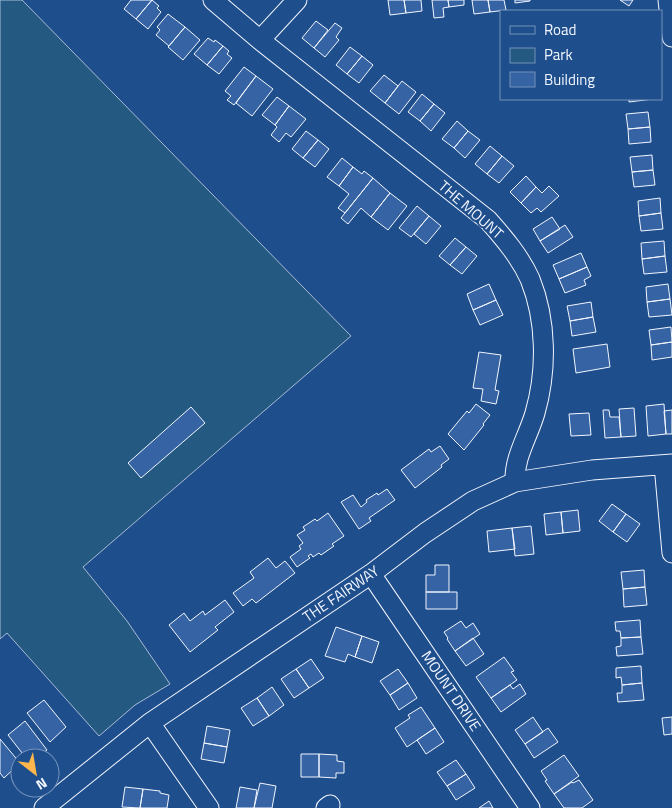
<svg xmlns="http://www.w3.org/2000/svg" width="672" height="808" viewBox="0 0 672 808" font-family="'Titillium Web',sans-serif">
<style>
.green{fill:#245a82;stroke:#a8bbd7}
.building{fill:#3563a3;stroke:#f2f6ff}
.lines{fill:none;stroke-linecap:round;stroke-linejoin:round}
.minor-casing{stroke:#f2f6ff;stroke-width:21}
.minor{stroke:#1f4e8c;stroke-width:19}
.labels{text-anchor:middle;stroke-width:4;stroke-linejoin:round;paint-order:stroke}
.street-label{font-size:15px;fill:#f2f6ff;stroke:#1f4e8c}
</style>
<rect width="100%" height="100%" fill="#1f4e8c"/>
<!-- green -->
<path class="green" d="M0 0H22L351 336 83 567 127 621 170 684 135 705 99 736 7 633 0 639Z"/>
<!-- building -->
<path class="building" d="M131 0H152L136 19 124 9Z
M152 0 159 6 157 8 161 12 148 29 136 19Z
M388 0H404L406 13 390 15Z
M404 0H421L422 11 406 13Z
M432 0H448L449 7 443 8 444 17 434 18Z
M448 0H464V5L449 7Z
M472 0H488L490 12 474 14Z
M488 0H504L506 10 490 12Z
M515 0H530V1L515 3Z
M620 0H633L629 6Z
M168 14 185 27 169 46 156 35 160 30 157 27Z
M316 21 328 30 314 48 302 38Z
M335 23 342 28 336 37 339 40 325 57 314 48Z
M185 27 200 40 183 60 168 47Z
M208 38 214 42 215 40 223 46 207 65 194 54Z
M223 46 229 51 227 54 232 58 219 74 207 65Z
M350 47 362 56 347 74 336 65Z
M362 56 373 65 359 83 347 74Z
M244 67 256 76 234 105 227 100 231 96 225 91Z
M384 75 398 86 385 103 370 91Z
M256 76 273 89 252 116 236 103Z
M402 81 416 92 399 114 385 103Z
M422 94 434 104 420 121 408 112Z
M277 97 289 106 275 125 262 115Z
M629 99H653L629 102Z
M434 104 445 113 431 131 420 121Z
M289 106 306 119 291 137 286 133 279 142 271 135 277 127 275 125Z
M648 112 650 127 628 129 626 114Z
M457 121 468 131 454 148 442 139Z
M650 127 651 142 629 144 628 129Z
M306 131 318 140 303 158 292 149Z
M468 131 480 140 465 158 454 148Z
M318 140 329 149 315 167 303 158Z
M490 146 502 156 487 174 475 164Z
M652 155 653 170 632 172 630 157Z
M502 156 514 166 499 183 487 174Z
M342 158 353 167 339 186 327 177Z
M353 167 362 174 364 171 373 178 345 213 338 208 349 194 339 186Z
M653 170 655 185 634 187 632 172Z
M526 176 536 187 521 203 510 192Z
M373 178 390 193 371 217 361 208 348 224 341 218Z
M549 186 559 196 541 212 537 208 531 213 521 203 536 187 542 193Z
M390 193 407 206 388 230 371 217Z
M660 198 661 213 639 216 638 201Z
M417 206 429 216 411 237 399 228Z
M661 213 663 229 641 231 639 216Z
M429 216 441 226 426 244 414 234Z
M552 217 560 229 540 241 533 229Z
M565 225 573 237 548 253 540 241Z
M455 238 466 247 450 265 439 256Z
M664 241 665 256 642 259 641 243Z
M466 247 477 256 462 274 450 265Z
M581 253 587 267 559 279 553 265Z
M665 256 667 272 644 274 642 259Z
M587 267 591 276 584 280 586 285 565 293 559 279Z
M489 284 496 300 473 310 467 294Z
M668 284 670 299 647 302 646 287Z
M670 299 672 315 649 317 647 302Z
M496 300 503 315 480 325 473 310Z
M591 302 593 317 570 321 567 306Z
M593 317 596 332 572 336 570 321Z
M671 327 672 342 651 345 649 330Z
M672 342V357L652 360 651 345Z
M607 344 610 367 576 373 573 349Z
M479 352 501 355 495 390 499 391 496 404 481 401 483 389 473 388Z
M476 404 490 415 483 424 484 425 464 450 448 434 467 411 469 413Z
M664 404 666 434 648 436 646 406Z
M191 407 205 423 141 478 128 463Z
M634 408 636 436 621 437 619 409Z
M603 410H609L610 417H619L621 437 605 438Z
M672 410V434H666L664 411Z
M589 413 591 435 571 436 569 414Z
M440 446 449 459 441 465 442 467 415 488 401 470 429 449 431 452Z
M387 489 395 500 369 518 371 521 359 529 341 502 353 495 361 507 367 502 366 500 377 493 378 495Z
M612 504 626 514 613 532 599 521Z
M578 510 580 531 563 533 561 512Z
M561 512 563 533 546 535 544 514Z
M328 513 344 536 332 544 334 546 321 555 319 553 313 557 311 554 308 556 310 558 297 567 290 557 301 549 299 546 303 543 297 535 305 530 303 527 315 519 317 521Z
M626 514 640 524 627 542 613 532Z
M531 526 534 554 515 556 512 528Z
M512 528 515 549 489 552 487 531Z
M268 558 276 568 285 561 295 573 256 603 252 599 243 606 233 593 254 578 250 572Z
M435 565H449V592H426V575H435Z
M644 570 645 587 623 589 621 572Z
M645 587 647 605 624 607 623 589Z
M426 592H457V609H426Z
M225 600 234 612 215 627 218 630 190 652 169 625 184 613 190 621 203 611 205 615Z
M640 620 641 637 621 638 620 631H616L615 622Z
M461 621 466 628 473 623 480 634 455 651 447 639 448 638 444 632Z
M336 627 362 636 355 657 348 654 345 662 325 656Z
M362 636 379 642 372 663 355 657Z
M641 637 643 654 617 656 616 647 621 646V638Z
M473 638 484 654 466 666 455 651Z
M504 657 514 671 511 672 517 680 491 698 476 677Z
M311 659 324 678 309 688 296 669Z
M641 666 642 683 622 685 621 677 616 678V668Z
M296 669 309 688 294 698 281 679Z
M398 669 408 683 390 695 380 681Z
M408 683 417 698 399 710 390 695Z
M642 683 644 700 618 702 617 693H622V685Z
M520 684 526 694 501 712 491 698 510 685 513 689Z
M272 687 284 705 269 716 257 698Z
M257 698 269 716 253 726 241 708Z
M44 700 66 727 50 742 27 713Z
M421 707 435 728 407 747 395 728 410 718 408 715Z
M533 717 543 732 525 744 515 730Z
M672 717V734L664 735 662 718Z
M25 721 47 750 37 758H26L8 735Z
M207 726 230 730 227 747 204 743Z
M435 728 444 742 426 754 417 740Z
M548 728 558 742 534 758 525 744Z
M0 739 20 763 4 778 0 773Z
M204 743 227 747 224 763 201 759Z
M301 754H319V777H301Z
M319 754 337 755V761L344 762V773H336V778L319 777Z
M564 755 579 776 554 794 545 781 547 780 541 771Z
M456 760 466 774 447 786 437 772Z
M466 774 475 788 456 800 447 786Z
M579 780 593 800 582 808H564L554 794 572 782 573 783Z
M260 783 276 786 272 808H254Z
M125 787 143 789 140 808 122 807Z
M240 787 257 790 254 808H236Z
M143 789 160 791V793L169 795 167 808H140Z
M489 801 493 808H479Z"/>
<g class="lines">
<!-- minor casing -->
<g class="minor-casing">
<path id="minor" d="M213 0 260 40 488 220C504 238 520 257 530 279 547 321 547 371 535 413 528 437 514 457 515 482
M668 0 672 37
M260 40 297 0
M664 465 672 553
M371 574 530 808
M150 723 209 808
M44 808 150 723 371 574 425 533 473 501 515 482 592 470 672 464
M326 808 330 805"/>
</g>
<!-- minor -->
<use href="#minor" class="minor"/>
</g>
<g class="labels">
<!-- street labels -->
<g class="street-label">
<text transform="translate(471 210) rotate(41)" y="5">THE MOUNT</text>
<text transform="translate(341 594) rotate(-34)" y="5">THE FAIRWAY</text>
<text transform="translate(451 691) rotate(56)" y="5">MOUNT DRIVE</text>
</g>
</g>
<!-- legend -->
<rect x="500" y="10" width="162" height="90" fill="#1f4e8c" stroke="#7391ba"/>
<rect x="510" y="26" width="25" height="8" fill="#1f4e8c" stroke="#7391ba"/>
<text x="544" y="35" font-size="15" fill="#f2f6ff">Road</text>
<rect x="510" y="48" width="25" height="15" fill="#245a82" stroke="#7391ba"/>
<text x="544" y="60" font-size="15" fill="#f2f6ff">Park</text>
<rect x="510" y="72" width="25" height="15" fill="#3563a3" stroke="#7391ba"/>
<text x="544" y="85" font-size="15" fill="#f2f6ff">Building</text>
<!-- north arrow -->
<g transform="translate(35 773) rotate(149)"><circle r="24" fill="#1f4e8c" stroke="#7391ba"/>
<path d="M0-4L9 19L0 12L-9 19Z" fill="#ffb74d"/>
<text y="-8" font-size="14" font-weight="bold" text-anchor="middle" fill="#f2f6ff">N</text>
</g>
</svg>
